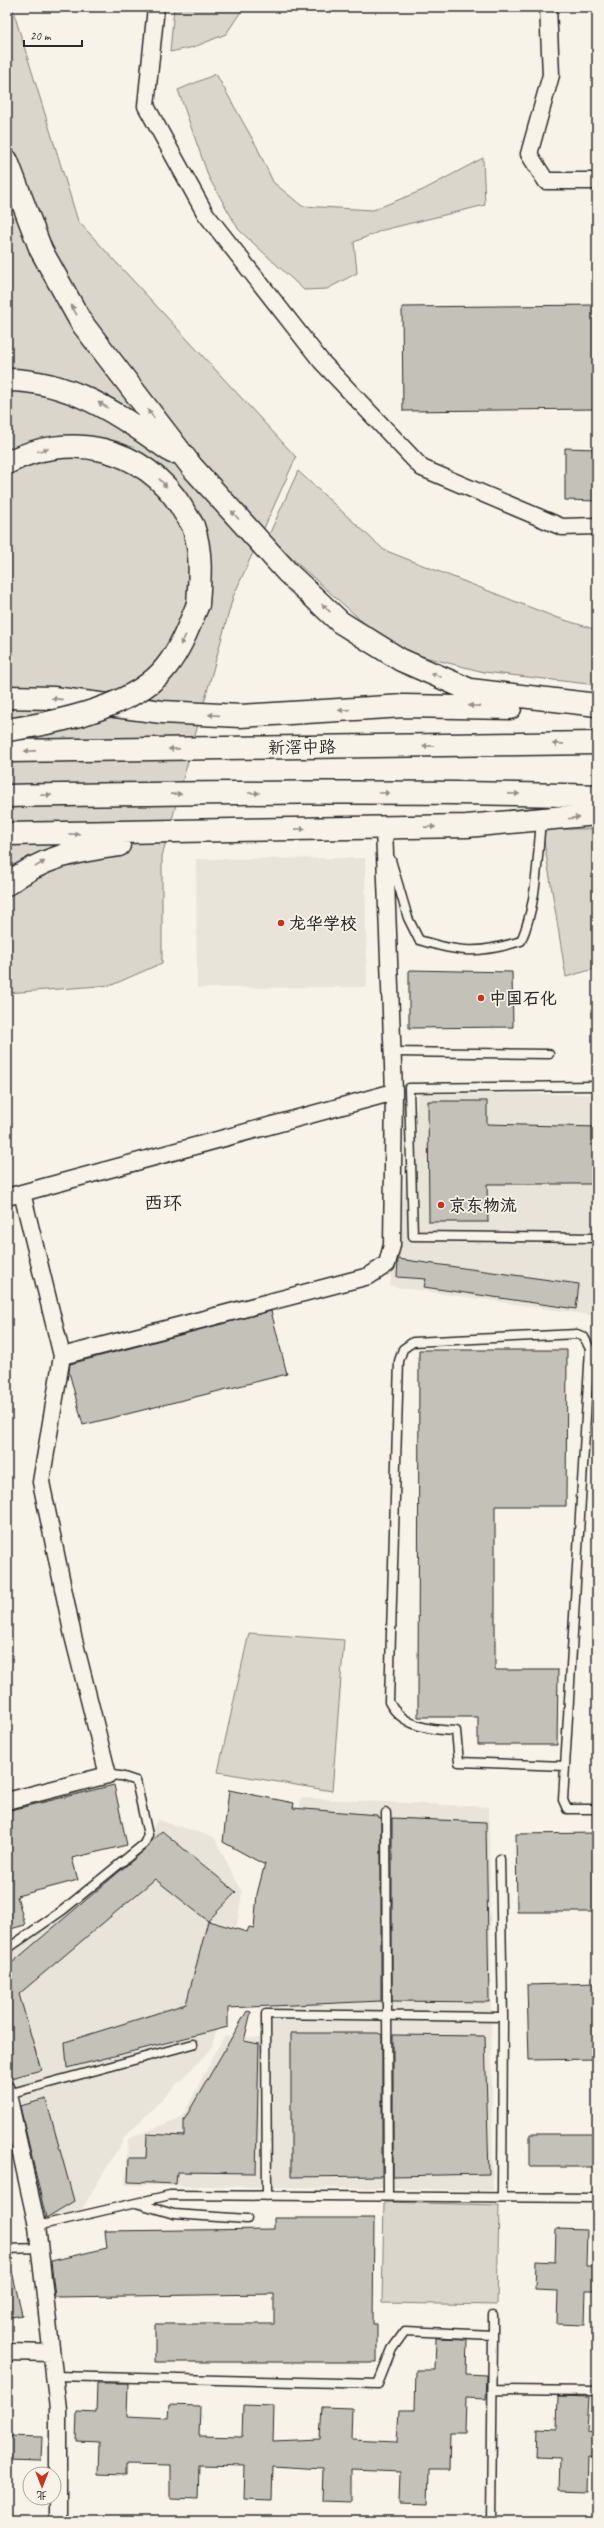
<svg xmlns="http://www.w3.org/2000/svg" width="604" height="2528" viewBox="0 0 604 2528" font-family="Caveat,'LXGW WenKai TC',sans-serif">
<style>
.built{fill:#e8e4da}
.green{fill:#dad6cc;stroke:#82807c}
.building{fill:#c4c1b9;stroke:#2b2b2b}
.lines{fill:none;stroke-linecap:round;stroke-linejoin:round}
.lane-casing{stroke:#2b2b2b;stroke-width:11}
.street-casing{stroke:#2b2b2b;stroke-width:19}
.highway-casing{stroke:#2b2b2b;stroke-width:25}
.lane{stroke:#f7f3e8;stroke-width:8}
.street{stroke:#f7f3e8;stroke-width:16}
.highway{stroke:#f7f3e8;stroke-width:22}
.highway-bridge-casing{stroke:#2b2b2b;stroke-width:25;stroke-linecap:butt}
.highway-bridge{stroke:#f7f3e8;stroke-width:22}
.oneway{fill:#918f8a}
.poi-dot{fill:#c8321e;stroke:#f7f3e8;stroke-width:1.5}
.labels{text-anchor:middle;stroke-width:3.5;stroke-linejoin:round;paint-order:stroke}
.street-label{font-size:17px;fill:#2b2b2b;stroke:#f7f3e8}
.poi-label{font-size:17px;font-weight:bold;fill:#2b2b2b;stroke:#f7f3e8;text-anchor:start}
.quarter-label{font-size:19px;fill:#2b2b2b;stroke:#f7f3e8}
</style>
<rect width="100%" height="100%" fill="#f7f3e8"/>
<filter id="ink" filterUnits="userSpaceOnUse"><feTurbulence type="fractalNoise" baseFrequency=".025" numOctaves="2"/><feDisplacementMap in="SourceGraphic" scale="8" xChannelSelector="R" yChannelSelector="G"/><feConvolveMatrix kernelMatrix="1 2 1 2 8 2 1 2 1" color-interpolation-filters="sRGB"/></filter>
<g filter="url(#ink)">
<!-- built -->
<path class="built" d="M365 858 367 987 197 988 196 859Z
M418 1094H597V1316L390 1286Z
M301 1798 489 1807 493 2190 125 2185 128 2139 182 2117 224 2036 260 2038V2008H273Z
M158 1820 214 1837 242 1892 227 1993 211 2049 125 2137 82 2209 40 2220 7 2089V1944L66 1905 141 1844Z"/>
<!-- green -->
<path class="green" d="M7 7H12L78 221 296 457 233 597 162 856V963L112 985 7 993Z
M174 7H244L226 34 194 47 170 52Z
M216 74 257 147 273 182 302 206 373 210 423 190 483 158 485 205 383 230 354 242 357 273 327 289 304 290 239 230 209 178 178 90Z
M298 471 384 550 555 617 597 630V685L484 672 393 649 268 537Z
M542 829H597V968L566 977Z
M249 1633 344 1640 332 1791 218 1772Z
M384 2202 499 2205 497 2305 382 2303Z"/>
<!-- building -->
<path class="building" d="M597 305V409L403 411 402 307Z
M565 448 597 449V501L565 500Z
M409 970 512 972 513 1027 409 1028Z
M428 1101H487V1124L597 1127V1184H487L488 1222H429Z
M398 1259 579 1284 576 1309 424 1287 426 1279 397 1277Z
M271 1311 287 1374 83 1425 69 1372 70 1364Z
M419 1350H567L566 1506H495V1670H558L557 1745H478V1717H418Z
M114 1785 127 1845 72 1858 78 1880 17 1896 25 1925 7 1930V1811Z
M229 1790 294 1803 293 1808 377 1815V1817L381 1818V2001L228 2008V2027L67 2068 65 2042 186 2004 208 1921 247 1932 249 1927 254 1928 257 1894 265 1863 263 1864 223 1842Z
M392 1818 486 1822 489 2002 392 2001Z
M162 1831 236 1892 208 1921 155 1879 19 1994 41 2070 11 2078 7 2065V1967L147 1848 152 1840Z
M597 1833V1912H517L516 1834Z
M597 1983V2059L529 2060 527 1985Z
M247 2011 251 2012 244 2041 259 2044 256 2173 177 2172 176 2184 128 2182 129 2158H146L147 2134 184 2136V2120Z
M291 2033H378L382 2035V2176L291 2177Z
M393 2035 485 2036 489 2174 393 2176Z
M46 2099 74 2201 46 2218 20 2106Z
M530 2134H597V2167H530Z
M274 2218H374L373 2324H377V2362H155V2324H274V2294L55 2297 51 2261 107 2248 105 2231 274 2229Z
M556 2229 587 2230 586 2266H597V2290H586L585 2325 557 2324 558 2291 535 2290 536 2261 555 2262Z
M12 2271 22 2315 7 2318V2272Z
M436 2338 467 2339 466 2374 487 2375 486 2399 466 2398 465 2433H450L449 2470H429L428 2505 399 2504 400 2471 351 2469V2502L322 2501 323 2469 273 2466 272 2500 244 2499 245 2466 199 2465 198 2500 170 2499V2466L126 2465V2475L98 2474 99 2442 76 2441 77 2412 96 2413 97 2383H128L127 2416 168 2418 169 2405 200 2406 199 2436 242 2437 243 2405 274 2406 273 2441 320 2439 322 2407 352 2408 351 2440 397 2442 399 2410H415L416 2370H435Z
M558 2396 589 2397 587 2432 597 2433V2457L588 2456 587 2491 559 2490 560 2458 537 2457 538 2428 557 2429Z
M7 2436 42 2437 41 2461 7 2460Z"/>
<g class="lines">
<!-- lane casing -->
<g class="lane-casing">
<path id="lane" d="M391 860 408 918 419 940C461 953 479 954 521 941 537 904 537 861 541 821
M392 1052 549 1054
M597 1086 409 1088 413 1236 597 1238
M565 1766 459 1762 456 1731C431 1730 402 1727 389 1702L399 1361 403 1349 413 1342 577 1334 584 1337 590 1349 563 1800 567 1809H597
M386 1813 388 2196
M500 1859 503 2017 502 2197
M7 1949 63 1910 144 1844 148 1835 136 1781 121 1776 108 1775
M8 2094 193 2044
M267 2196 266 2014 503 2017
M136 2203 174 2214 247 2219
M37 2226 170 2195 597 2198
M7 2249 39 2248
M493 2335V2315
M54 2376 378 2384 392 2349 405 2331 493 2335 491 2521
M493 2390 597 2391"/>
</g>
<!-- street casing -->
<g class="street-casing">
<path id="street" d="M156 7 146 106 205 213 321 361 422 468 562 527 597 526
M548 7 551 75 529 154 546 181H597
M22 1193 62 1356
M7 1197 394 1092
M7 1801 108 1775 73 1636 41 1482 62 1356 369 1276 387 1264 392 1245 394 1092 384 828
M7 2090 37 2226 58 2409V2521
M7 2352 51 2353"/>
</g>
<!-- highway casing -->
<g class="highway-casing">
<path id="highway" d="M7 161 41 250 81 322 192 467 288 573 340 622 401 660 470 690 597 705
M7 380C72 380 121 416 172 452
M7 463C69 430 145 447 182 508 185 514 190 520 193 526 202 551 200 578 198 604
M7 697 53 698 162 712 240 716 404 706 510 708
M7 751 597 743
M7 796C204 793 400 790 597 796
M7 834 467 826 597 814
M7 884C44 857 74 851 119 845"/>
</g>
<!-- lane -->
<use href="#lane" class="lane"/>
<!-- street -->
<use href="#street" class="street"/>
<!-- highway -->
<use href="#highway" class="highway"/>
<!-- highway-bridge casing -->
<g class="highway-bridge-casing">
<path id="highway-bridge" d="M7 730C55 723 135 707 166 667 181 648 189 626 198 604"/>
</g>
<!-- highway-bridge -->
<use href="#highway-bridge" class="highway-bridge"/>
</g>
<!-- one-way arrows -->
<defs><path id="oneway-solid" d="M-6-.8H1V-3.2L6.5 0L1 3.2V.8H-6Z"/></defs>
<g class="oneway">
<use href="#oneway-solid" transform="translate(74 310) rotate(-119)"/>
<use href="#oneway-solid" transform="translate(103 405) rotate(-150)"/>
<use href="#oneway-solid" transform="translate(151 414) rotate(-128)"/>
<use href="#oneway-solid" transform="translate(43 450) rotate(-14)"/>
<use href="#oneway-solid" transform="translate(163 483) rotate(47)"/>
<use href="#oneway-solid" transform="translate(235 515) rotate(-132)"/>
<use href="#oneway-solid" transform="translate(326 608) rotate(-137)"/>
<use href="#oneway-solid" transform="translate(183 640) rotate(119)"/>
<use href="#oneway-solid" transform="translate(436 675) rotate(-157)"/>
<use href="#oneway-solid" transform="translate(57 699) rotate(-174)"/>
<use href="#oneway-solid" transform="translate(474 706) rotate(-178)"/>
<use href="#oneway-solid" transform="translate(344 710) rotate(176)"/>
<use href="#oneway-solid" transform="translate(214 715) rotate(-176)"/>
<use href="#oneway-solid" transform="translate(558 744) rotate(179)"/>
<use href="#oneway-solid" transform="translate(428 746) rotate(179)"/>
<use href="#oneway-solid" transform="translate(174 749) rotate(179)"/>
<use href="#oneway-solid" transform="translate(30 751) rotate(179)"/>
<use href="#oneway-solid" transform="translate(254 793)"/>
<use href="#oneway-solid" transform="translate(384 793)"/>
<use href="#oneway-solid" transform="translate(176 794) rotate(-1)"/>
<use href="#oneway-solid" transform="translate(514 794) rotate(1)"/>
<use href="#oneway-solid" transform="translate(46 795) rotate(-1)"/>
<use href="#oneway-solid" transform="translate(574 818) rotate(-7)"/>
<use href="#oneway-solid" transform="translate(430 827) rotate(-1)"/>
<use href="#oneway-solid" transform="translate(300 829) rotate(-1)"/>
<use href="#oneway-solid" transform="translate(74 834) rotate(-1)"/>
<use href="#oneway-solid" transform="translate(40 864) rotate(-31)"/>
</g>
</g>
<!-- markers -->
<g class="poi-dot">
<circle cx="281" cy="923" r="4"/>
<circle cx="481" cy="998" r="4"/>
<circle cx="441" cy="1205" r="4"/>
</g>
<g class="labels">
<!-- street labels -->
<g class="street-label">
<text transform="translate(302 747) rotate(-1)" y="6">新滘中路</text>
</g>
<!-- poi labels -->
<g class="poi-label">
<text x="289" y="929">龙华学校</text>
<text x="489" y="1004">中国石化</text>
<text x="449" y="1211">京东物流</text>
</g>
<!-- quarter labels -->
<g class="quarter-label">
<text x="163" y="1209">西环</text>
</g>
</g>
<!-- margin -->
<rect width="604" height="2528" fill="none" stroke="#f7f3e8" stroke-width="24"/>
<rect x="12" y="12" width="580" height="2504" fill="none" stroke="#2b2b2b" stroke-width="1.5" filter="url(#ink)"/>
<!-- north arrow -->
<g transform="translate(42 2486) rotate(180)"><circle r="19" fill="#f7f3e8" stroke="#a5a39c"/>
<path d="M0-3L7 15L0 10L-7 15Z" fill="#c8321e"/>
<text y="-6" font-size="11" font-weight="bold" text-anchor="middle" fill="#2b2b2b">北</text>
</g>
<!-- scale -->
<path d="M24 40v6h58v-6" fill="none" stroke="#2b2b2b" stroke-width="2"/>
<text x="30" y="40" font-size="12" fill="#2b2b2b" stroke="#f7f3e8" stroke-width="3" paint-order="stroke">20 m</text>
</svg>
